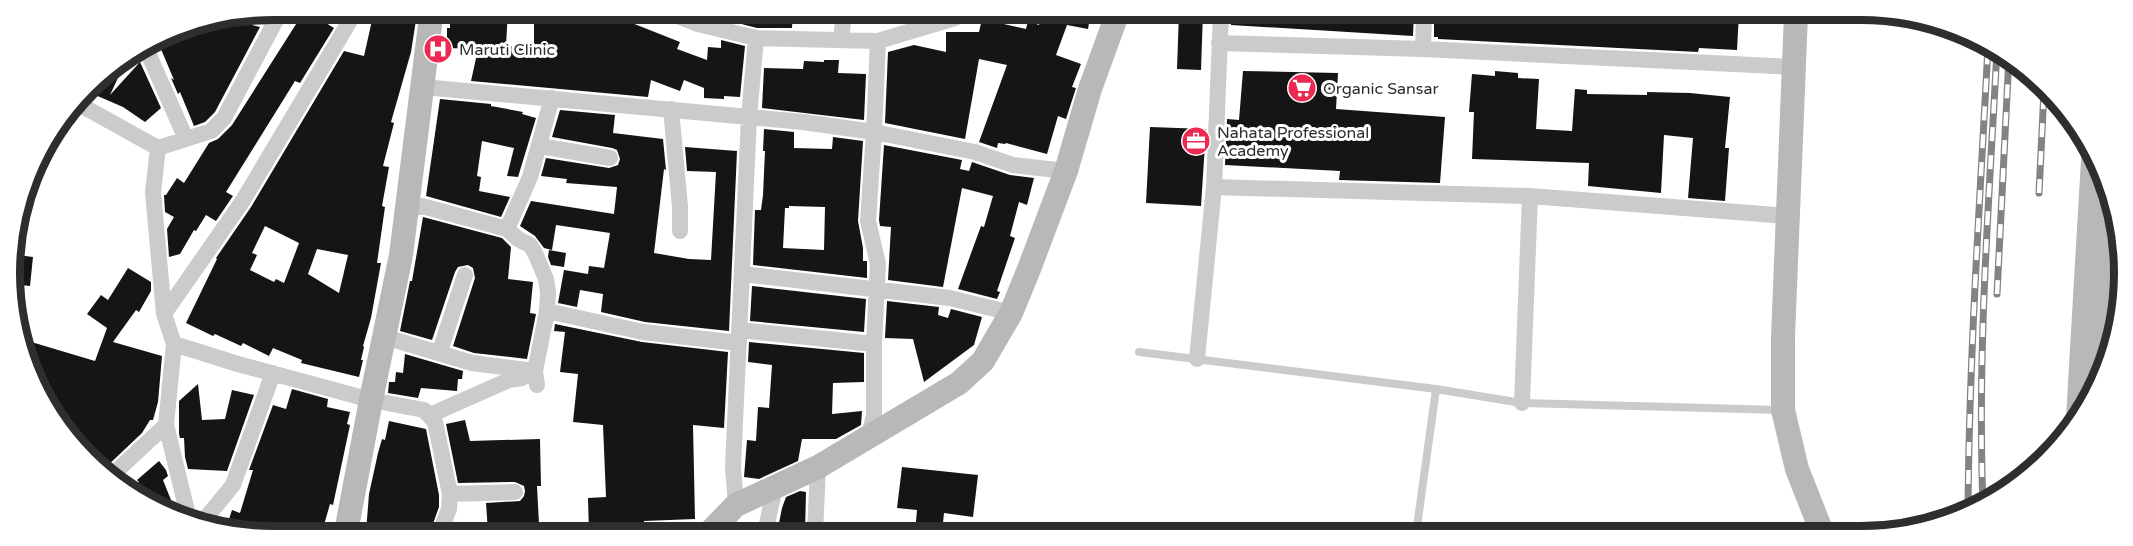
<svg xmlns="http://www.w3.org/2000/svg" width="2133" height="546" viewBox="0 0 2133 546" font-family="'Varela Round',sans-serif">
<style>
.building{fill:#151515;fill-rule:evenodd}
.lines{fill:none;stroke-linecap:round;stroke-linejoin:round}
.lane{stroke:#cbcbcb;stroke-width:8}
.street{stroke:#cbcbcb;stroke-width:16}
.secondary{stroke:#b8b8b8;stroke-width:24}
.rail-casing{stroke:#838383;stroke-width:7}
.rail{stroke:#fff;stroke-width:4.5;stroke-dasharray:14;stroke-linecap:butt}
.labels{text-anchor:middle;stroke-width:6;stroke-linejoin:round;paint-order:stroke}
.poi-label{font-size:16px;fill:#2e2e2e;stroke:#fff;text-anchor:start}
.rim{fill:none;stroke:#2e2e2e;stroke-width:8}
</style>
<rect width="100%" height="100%" fill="#fff"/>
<!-- building -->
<path class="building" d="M305 10 334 28 300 83 295 81 226 192 233 196 216 221 206 215 196 231 194 230 180 254 169 257 167 229 174 217 165 212 164 195H166L177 178 184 183 209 143 218 139 232 125Z
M454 10H508L506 46 534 48V22H563L566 10H599L680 42 677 49 707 60 708 47 721 48V40L745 46 740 97 724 96V99L704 98V88L684 80 680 91 651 80 648 97 471 81 478 49 447 48V28H450V20H453Z
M722 10 793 11 792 28H757L722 19Z
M1042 11 1091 12 1088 29 1067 25 1056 55 1081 64 1072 87 1076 88 1066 119 1058 116 1047 154 1006 143 1005 144 998 143 997 148 979 142 1007 65 979 59 965 139 885 123 888 52 914 45 946 52V32H979L982 19 1026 29 1028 21 1039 25Z
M390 12 406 15 416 20 411 52 391 122 394 123 383 166 389 167 382 206 385 207 377 263H381L371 318 363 346 364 347 361 360H363L359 377 301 363 302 360 273 348 269 356 243 343 241 346 215 334 213 336 186 323 217 259 216 258 251 207 344 51 364 56 373 16 389 18ZM265 226 299 243 284 283 276 279 274 282 250 270 257 255 252 253ZM317 249 348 255 339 293 308 274Z
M1179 12H1203L1201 70 1177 69Z
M1231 12H1414L1413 36 1231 25Z
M1434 13H1739L1737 50 1699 48 1698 52 1438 39V37H1434Z
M232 17V20L260 27 215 112 205 122 194 126 180 92 178 94 171 78 174 80 158 42 172 29Z
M128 56 110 95 140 62 161 108 145 122 123 107 86 91 99 75Z
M824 60H839L838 73 866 74 864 120 762 108 764 68 803 69 804 61 824 62Z
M1243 71 1338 73 1336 109 1445 117 1440 183 1339 180 1340 171 1225 165 1227 119 1239 120Z
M1495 71 1518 73V78L1539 79 1536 129 1572 131 1575 89 1587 90V94L1647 95V92L1690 93 1730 97 1725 148H1729L1725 201 1688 198 1693 138 1664 135 1661 193 1588 186 1589 163 1472 159 1474 112H1469L1472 74 1495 76Z
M440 99 491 104V106L523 112 522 114 536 118 518 177 507 176 514 148 482 141 477 176 481 177 479 191 510 197 501 217 426 196Z
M560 110 615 115 613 133 663 139 666 170 664 169 654 253 689 259 711 260 716 172 687 171 685 147 737 151 729 331 645 322 601 312 603 294 580 290 577 307 558 303 564 270 588 274 589 266 604 268 610 233 556 225 552 250 544 248 535 236 520 226 531 201 614 214 617 187 566 183 567 179 541 176 546 158 609 168 618 165 620 159 617 150 612 148 552 137Z
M1150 127 1206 129 1201 206 1146 203Z
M764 129 794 132V148L832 149 833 137 863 141 858 221 863 248V261H867V278L753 265 755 210H761L763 195 765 151H763ZM789 206 825 207 824 250 783 248 785 208H789Z
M884 145 962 160 960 169 969 171 972 162 1010 175 1034 178 1027 205 1019 202 1010 236 1015 238 997 291 1000 292 997 299 958 289 981 226 984 227 993 196 962 188 943 287 888 280 891 227 880 226 879 220Z
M423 217 502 238 511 247 508 279 533 282 530 313 536 314 527 359 474 353 453 346 475 278 473 268 468 265 458 267 455 272 432 340 400 331 410 281H412Z
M549 250 566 253 564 267 551 265 548 257Z
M10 254 33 257 30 286 12 284Z
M128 268 151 282V291L139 312 136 310 113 342 162 356 158 402 153 420H150L142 433 104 469 63 433 18 338 95 361 107 328 87 314 101 295 108 300Z
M752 286 866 299 864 332 750 321Z
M887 301 939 307 938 315 948 318 951 309 982 317 974 345 924 382 913 339 885 338Z
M555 324 642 342 728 352 724 428 693 425 695 519 644 521V533H589L588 498 606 497 603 425 573 422 578 374 560 372 565 332 554 331Z
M749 342 864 353V382L833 383 832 414 862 411 861 425 836 439H802L798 461 759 479 744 477 747 440 756 441 758 407 769 408 772 365 748 362Z
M405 354 463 371 462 379H458L457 391 421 388 418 398 388 393 389 382H395L396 372 403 373Z
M198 384 202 420 225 419 232 390 254 395 227 471 188 469 185 457 184 438H180L179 434V401Z
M292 389 328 399 327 407 350 412 347 424 350 425 333 505 330 504 322 532H221L225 518 229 519 232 510 240 513 253 470H249L273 405 286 409Z
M465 420 470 441 540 439 541 486H537L539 524H537V533L488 532 486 503 520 501 524 496 525 491 524 486 515 482 458 483 446 424Z
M389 421 426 429 439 495V507L430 532H366L369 494 378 453 382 439 385 440Z
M159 461 166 470 168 476 163 480 177 515 141 501 128 490 139 482 137 480Z
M902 467 978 475 973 517 944 513 942 533H915L917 510 897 508Z
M800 491 806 492 805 533H777L782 508 786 497Z"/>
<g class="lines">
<!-- lane -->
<path class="lane" d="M1139 352 1436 389 1522 403 1783 410
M1416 534 1436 389"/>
<!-- street -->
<path class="street" d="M414 9 431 12
M662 10 698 24 756 38 878 41 955 18 966 11
M252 13 276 20 282 9
M841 40 844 11
M1219 43 1423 49 1794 67
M1423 49 1424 13
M423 87 803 122 874 132 975 152 1013 165 1066 171
M77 103 158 148 186 139 145 46
M671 109 680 207V231
M186 139 211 131 224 118 276 20
M540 146 610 158
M158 148 153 192 164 314 174 344 166 425 189 519
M1214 187 1530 196 1788 216
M407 210 422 206 507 229 530 177 552 98
M743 274 950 298 1011 313
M547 311 643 332 739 343
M164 314 242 202 357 9
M739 330 874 344
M385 337 472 363 535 371 537 385
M174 344 238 364 371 400 424 410 435 422 450 494 449 509 440 532
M440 351 465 275
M1197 359 1214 187 1221 12
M1522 403 1530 196
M430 415 509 380 522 378 535 371 547 311 548 292 546 279 535 253 530 245 518 239 507 229
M869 436 874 415V344L878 264 868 221 874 132 878 41
M111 476 166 425
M450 494 515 492
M736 505 733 467 749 117 756 38
M201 524 233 485 273 373
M765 533 775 487
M815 533 818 467"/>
<!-- secondary -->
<path class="secondary" d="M1796 14 1783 337V410L1797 469 1823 535
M2099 377 2112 204
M2078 418 2093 160
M346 532 371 400 401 255 432 9
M709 533 736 505 818 467 959 383 983 361 1011 313 1029 269 1066 171 1090 89 1118 12"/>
<!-- rail casing -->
<g class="rail-casing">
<path id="rail" d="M2039 193 2044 91
M1997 294 2009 56
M1983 505C1977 353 1989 201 1997 50
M1968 512C1969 357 1980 201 1988 46"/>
</g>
<!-- rail -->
<use href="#rail" class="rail"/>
</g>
<!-- icons -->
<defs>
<g id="hospital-disc" transform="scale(1.5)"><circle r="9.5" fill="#eb2952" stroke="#fff"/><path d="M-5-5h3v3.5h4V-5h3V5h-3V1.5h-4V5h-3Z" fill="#fff"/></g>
<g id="supermarket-disc" transform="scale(1.5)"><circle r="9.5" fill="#eb2952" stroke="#fff"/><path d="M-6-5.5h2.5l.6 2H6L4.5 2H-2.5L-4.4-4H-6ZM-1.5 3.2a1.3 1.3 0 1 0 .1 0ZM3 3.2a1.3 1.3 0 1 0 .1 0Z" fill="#fff"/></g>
<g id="office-disc" transform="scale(1.5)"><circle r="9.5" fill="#eb2952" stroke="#fff"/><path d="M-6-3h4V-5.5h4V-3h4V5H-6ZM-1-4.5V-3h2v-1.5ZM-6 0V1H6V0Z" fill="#fff"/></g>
</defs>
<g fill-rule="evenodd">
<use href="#hospital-disc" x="438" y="49"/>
<use href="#supermarket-disc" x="1302" y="88"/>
<use href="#office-disc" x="1196" y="141"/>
</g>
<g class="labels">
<!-- poi labels -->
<g class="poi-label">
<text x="459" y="55">Maruti Clinic</text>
<text x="1323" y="94">Organic Sansar</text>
<text x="1217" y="138">Nahata Professional<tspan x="1217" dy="18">Academy</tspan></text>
</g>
</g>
<!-- crop -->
<path d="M0 0H2133V546H0ZM273 20H1861A253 253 0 0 1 2114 273V273A253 253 0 0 1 1861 526H273A253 253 0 0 1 20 273V273A253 253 0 0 1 273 20Z" fill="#fff" fill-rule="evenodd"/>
<path class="rim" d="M273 20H1861A253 253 0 0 1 2114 273V273A253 253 0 0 1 1861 526H273A253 253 0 0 1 20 273V273A253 253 0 0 1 273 20Z"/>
</svg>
